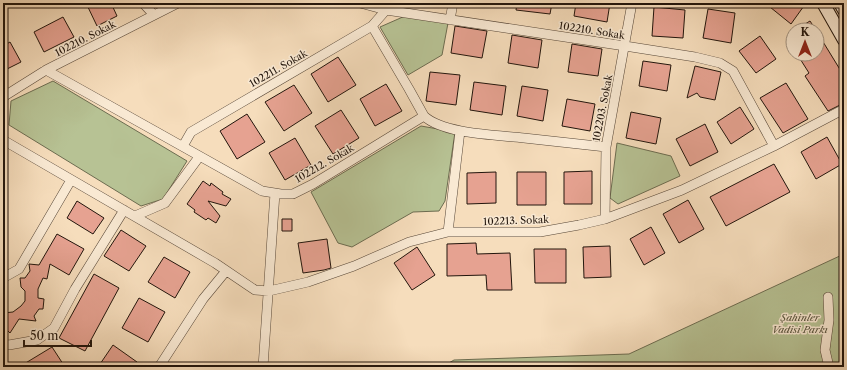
<svg xmlns="http://www.w3.org/2000/svg" width="847" height="370" viewBox="0 0 847 370" font-family="'Libre Caslon Text',serif">
<style>
.green{fill:#b7c294;stroke:#6c6c50}
.building{fill:#e6a291;stroke:#22150c}
.lines{fill:none;stroke-linecap:round;stroke-linejoin:round}
.street-casing{stroke:#574738;stroke-width:10}
.secondary-casing{stroke:#22150c;stroke-width:14}
.street{stroke:#f9e9d3;stroke-width:9}
.secondary{stroke:#f9e9d3;stroke-width:12}
.labels{text-anchor:middle;stroke-width:3;stroke-linejoin:round;paint-order:stroke}
.street-label{font-size:10px;fill:#22150c;stroke:#f9e9d3}
.park-label{font-size:10px;font-style:italic;fill:#56523c;stroke:#f9e9d3}
</style>
<rect width="100%" height="100%" fill="#f6ddbc"/>
<filter id="stains"><feTurbulence type="fractalNoise" baseFrequency=".005" numOctaves="4"/><feColorMatrix values="0 0 0 0 .2 0 0 0 0 .09 0 0 0 0 .02 0 0 0 .5 -.17"/></filter>
<radialGradient id="worn" r=".72"><stop offset=".6" stop-color="#630" stop-opacity="0"/><stop offset="1" stop-color="#630" stop-opacity=".3"/></radialGradient>
<!-- green -->
<path class="green" d="M405 16 448 23 442 55 408 75 380 27Z
M53 81 187 161 163 199 141 206 9 125 11 101Z
M421 126 455 132 445 201 439 211 413 212 352 247 338 243 311 192Z
M617 143 671 156 680 176 618 204 610 198Z
M844 254V367H442L454 360 629 354Z"/>
<!-- building -->
<path class="building" d="M86 3H111L117 16 97 26Z
M517 3H552L550 14 516 10Z
M576 3H610L607 22 574 16Z
M765 3H806L791 24Z
M654 7 685 10 683 38 652 36Z
M708 9 735 13 731 43 703 38Z
M63 17 74 37 44 52 34 32Z
M810 21 816 30H795Z
M455 26 487 31 482 58 451 53Z
M817 32 844 76V103L828 111 805 76 809 73 797 54H817Z
M512 35 542 40 538 68 508 63Z
M760 36 776 59 756 73 739 51Z
M10 42 21 62 3 71V46Z
M572 44 602 49 598 76 568 72Z
M338 57 356 85 328 102 311 74Z
M643 61 671 65 667 91 639 86Z
M695 66 721 72 715 100 700 97 697 93 687 98Z
M430 72 460 75 456 105 426 101Z
M474 82 506 86 502 115 470 110Z
M786 83 808 119 783 133 760 98Z
M386 84 402 111 375 126 360 99Z
M294 85 312 113 284 131 265 102Z
M522 86 548 90 543 121 517 116Z
M567 99 595 104 590 131 562 126Z
M740 107 754 129 731 144 717 122Z
M341 110 359 138 333 154 315 126Z
M631 112 661 118 656 144 626 138Z
M247 114 265 142 237 159 220 131Z
M705 124 718 152 690 166 676 139Z
M827 137 842 164 816 179 801 152Z
M295 138 311 165 285 180 269 153Z
M774 164 790 192 726 226 710 197Z
M592 171V204H564V172Z
M496 172V203L467 204V173Z
M517 172H546V205H517Z
M203 181 210 186 211 183 223 192 222 194 231 199 226 206 208 201 220 216 216 223 208 218 206 220 194 212 195 210 187 204Z
M688 200 704 229 679 243 663 214Z
M77 201 104 218 93 234 67 218Z
M282 219H292V231H282Z
M651 227 665 253 644 265 630 239Z
M121 230 146 246 129 271 104 256Z
M57 234 84 249 69 275 50 264 47 279 43 278 38 289V298L44 299 43 309H39L34 316 36 321 19 319 10 333 7 330H3V313L13 312 21 306 25 301V291L21 287 20 278H25L30 271 29 264 39 265Z
M327 239 331 268 324 270 303 273 298 243Z
M476 243 477 254 510 253 512 290H487L486 275 447 276V244Z
M610 246 611 277 584 278 583 247Z
M417 247 435 275 412 290 394 263Z
M534 249H566V283H535Z
M164 257 190 272 175 298 148 282Z
M94 274 119 288 85 351 59 338Z
M139 298 165 312 148 342 122 328Z
M113 345 137 362 134 367H98Z
M52 347 65 367H19Z"/>
<g class="lines">
<!-- street casing -->
<g class="street-casing">
<path id="street" d="M143 3 154 15
M360 3 386 10 625 46 695 57 720 63 733 71 774 146
M450 20 453 3
M372 26 409 89 424 116
M46 70 262 191 281 194H293L313 184 424 116C443 134 497 135 524 138 551 141 579 144 606 147
M3 97 46 70 178 3
M3 140 215 263 255 290 269 291 308 282 354 266 409 242 448 232H540L579 225 605 219 682 190 774 146 844 109
M183 146 191 132 372 26 386 10
M135 216 165 203 199 157
M605 219 606 147 632 3
M448 232 460 131
M3 278 19 269 71 180
M828 297 829 320 825 350 829 367
M3 344 9 345 37 340 54 328 75 289 124 210
M159 367 203 299 226 271
M263 367 275 193"/>
</g>
<!-- secondary casing -->
<g class="secondary-casing">
<path id="secondary" d="M823 3 844 40
M840 3 844 10"/>
</g>
<!-- street -->
<use href="#street" class="street"/>
<!-- secondary -->
<use href="#secondary" class="secondary"/>
</g>
<g class="labels">
<!-- street labels -->
<g class="street-label">
<text transform="translate(592 30) rotate(9)" y="4">102210. Sokak</text>
<text transform="translate(85 38) rotate(-27)" y="4">102210. Sokak</text>
<text transform="translate(278 68) rotate(-30)" y="4">102211. Sokak</text>
<text transform="translate(602 108) rotate(-79)" y="4">102203. Sokak</text>
<text transform="translate(324 163) rotate(-30)" y="4">102212. Sokak</text>
<text transform="translate(516 220) rotate(-2)" y="4">102213. Sokak</text>
</g>
<!-- park labels -->
<g class="park-label">
<text x="800" y="321">Şahinler<tspan x="800" dy="12">Vadisi Parkı</tspan></text>
</g>
</g>
<!-- margin -->
<rect width="847" height="370" fill="none" stroke="#f6ddbc" stroke-width="16"/>
<rect x="4" y="4" width="839" height="362" fill="none" stroke="#22150c" stroke-width="2"/>
<rect x="8" y="8" width="831" height="354" fill="none" stroke="#22150c"/>
<!-- north arrow -->
<g transform="translate(805 42)"><circle r="19" fill="#f9e9d3" stroke="#a39483"/>
<path d="M0-3L7 15L0 10L-7 15Z" fill="#8f2418"/>
<text y="-6" font-size="11" font-weight="bold" text-anchor="middle" fill="#22150c">K</text>
</g>
<!-- scale -->
<path d="M24 340v6h67v-6" fill="none" stroke="#22150c" stroke-width="2"/>
<text x="30" y="340" font-size="12" fill="#22150c" stroke="#f9e9d3" stroke-width="3" paint-order="stroke">50 m</text>
<rect width="100%" height="100%" filter="url(#stains)"/>
<rect width="100%" height="100%" fill="url(#worn)"/>
</svg>
